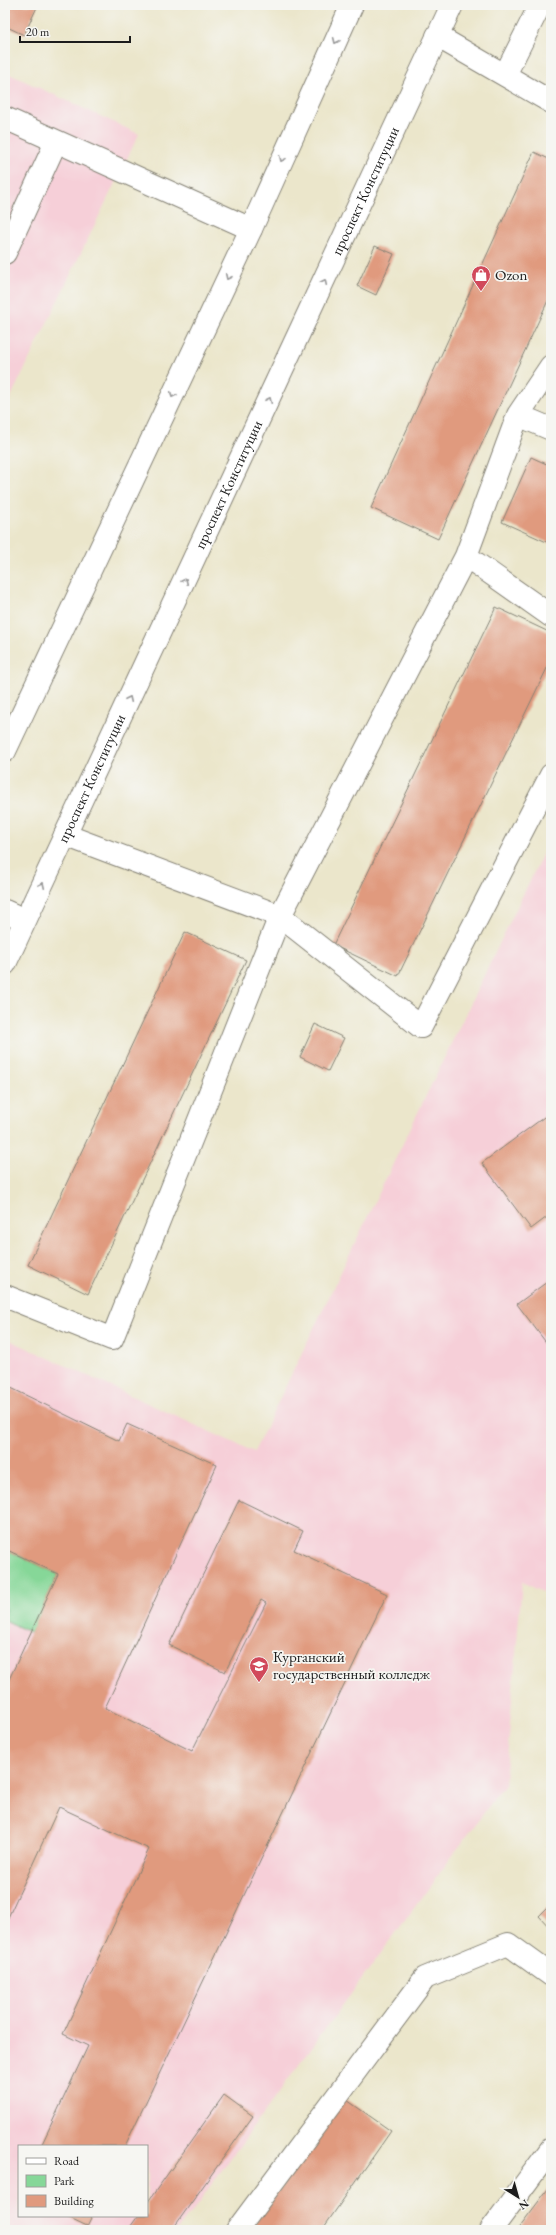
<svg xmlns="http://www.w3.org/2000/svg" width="556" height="2235" viewBox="0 0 556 2235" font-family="'EB Garamond',serif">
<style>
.built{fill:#f6cfd8;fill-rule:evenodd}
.green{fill:#86d798;stroke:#517a5a}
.building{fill:#e09a7e}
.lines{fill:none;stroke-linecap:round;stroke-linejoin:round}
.minor-casing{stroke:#848174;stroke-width:24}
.major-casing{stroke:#848174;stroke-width:24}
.minor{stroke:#fff;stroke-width:22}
.major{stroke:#fff;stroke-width:22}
.oneway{stroke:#999}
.labels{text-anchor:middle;stroke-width:3.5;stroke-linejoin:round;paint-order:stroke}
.street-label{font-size:15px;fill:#1c1c1c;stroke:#f6f6f2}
.poi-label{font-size:15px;fill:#1c1c1c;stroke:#f6f6f2;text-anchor:start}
</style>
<rect width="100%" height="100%" fill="#f6f6f2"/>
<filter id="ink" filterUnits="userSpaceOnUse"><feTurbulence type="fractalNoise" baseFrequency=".025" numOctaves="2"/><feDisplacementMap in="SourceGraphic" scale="8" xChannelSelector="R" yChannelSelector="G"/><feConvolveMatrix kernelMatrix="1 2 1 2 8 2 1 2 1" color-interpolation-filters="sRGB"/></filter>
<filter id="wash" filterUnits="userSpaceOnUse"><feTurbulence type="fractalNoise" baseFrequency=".012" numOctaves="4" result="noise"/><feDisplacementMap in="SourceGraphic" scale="16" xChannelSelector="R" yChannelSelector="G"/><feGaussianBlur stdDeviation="0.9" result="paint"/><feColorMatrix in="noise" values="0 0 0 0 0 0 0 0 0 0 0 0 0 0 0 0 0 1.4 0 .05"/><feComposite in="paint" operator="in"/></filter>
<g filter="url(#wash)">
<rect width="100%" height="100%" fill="#ebe6cb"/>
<!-- built -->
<path class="built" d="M5 72 139 134 5 409Z
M549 841 551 842V1596L522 1582 505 1784 178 2230H5V1338L254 1452ZM19 2146H147V2216H19Z"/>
<!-- green -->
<path class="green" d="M5 1549 58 1574 31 1633 5 1620Z"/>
<g id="blocks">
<!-- building -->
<path class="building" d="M5 5H38L24 35 5 26Z
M534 152 551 160V294L438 539 371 508Z
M375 246 394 254 376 295 357 286Z
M531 457 551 466V544L502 522Z
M496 607 551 633V660L398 976 333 945Z
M185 932 246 960 88 1294 28 1265Z
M315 1024 344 1038 328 1071 300 1057Z
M551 1112V1214L531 1229 482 1163Z
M551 1279V1349L517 1304Z
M5 1385 119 1441 127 1424 217 1465 105 1708 192 1751 266 1603 261 1600 225 1672 169 1645 239 1500 303 1531 294 1550 387 1594 125 2146H41L88 2046 63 2034 149 1849 59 1807 5 1924V1688L58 1574 5 1549Z
M551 1904V1929L539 1916Z
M224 2095 253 2116 172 2230H128L138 2216H147V2203Z
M344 2098 391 2131 322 2230H250Z
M551 2185V2230H517Z
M66 2216H92L87 2226Z"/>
</g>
</g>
<g filter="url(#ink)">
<use href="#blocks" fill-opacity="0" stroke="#848174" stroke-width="1"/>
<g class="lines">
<!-- minor casing -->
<g class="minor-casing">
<path id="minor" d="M437 36 551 102
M505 75 540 5
M5 118 251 229
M5 253 56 142
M518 415 551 366
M466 556 518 415 551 429
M65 835 280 916 466 556 551 616
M5 1296 112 1339 280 916 421 1027 551 775
M237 2230 425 1978 508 1944 551 1975
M491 2230 551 2149"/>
</g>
<!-- major casing -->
<g class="major-casing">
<g id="major">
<path d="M5 751 251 229 352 5"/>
<path d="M5 911 25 920"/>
<path id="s1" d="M5 964 452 5"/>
</g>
</g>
<!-- minor -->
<use href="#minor" class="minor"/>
<!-- major -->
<use href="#major" class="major"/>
</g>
<!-- one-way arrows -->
<defs><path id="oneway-chevron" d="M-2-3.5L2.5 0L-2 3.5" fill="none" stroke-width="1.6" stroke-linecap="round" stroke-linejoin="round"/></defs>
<g class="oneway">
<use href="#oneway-chevron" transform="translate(336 41) rotate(114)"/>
<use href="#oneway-chevron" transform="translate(282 159) rotate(114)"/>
<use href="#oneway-chevron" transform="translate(228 277) rotate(115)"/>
<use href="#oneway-chevron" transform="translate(324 282) rotate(-65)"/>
<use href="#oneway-chevron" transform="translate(173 395) rotate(115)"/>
<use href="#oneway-chevron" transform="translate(269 400) rotate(-65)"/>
<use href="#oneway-chevron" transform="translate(185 581) rotate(-65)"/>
<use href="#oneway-chevron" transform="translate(129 699) rotate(-65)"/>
<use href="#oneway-chevron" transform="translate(42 885) rotate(-65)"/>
</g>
</g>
<!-- icons -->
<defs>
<g id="shop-pin" transform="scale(1)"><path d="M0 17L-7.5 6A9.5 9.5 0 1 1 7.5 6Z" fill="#d1495b" stroke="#f6f6f2"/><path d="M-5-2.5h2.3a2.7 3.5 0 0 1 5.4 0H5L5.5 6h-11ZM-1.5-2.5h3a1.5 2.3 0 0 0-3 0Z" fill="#fff"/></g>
<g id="university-pin" transform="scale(1)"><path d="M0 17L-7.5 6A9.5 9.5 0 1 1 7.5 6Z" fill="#d1495b" stroke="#f6f6f2"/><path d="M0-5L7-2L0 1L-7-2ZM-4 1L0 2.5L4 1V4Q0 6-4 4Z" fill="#fff"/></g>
</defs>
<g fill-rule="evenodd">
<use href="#shop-pin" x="481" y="275"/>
<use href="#university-pin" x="259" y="1666"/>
</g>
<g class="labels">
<!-- street labels -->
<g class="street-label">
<text dy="5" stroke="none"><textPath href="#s1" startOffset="853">проспект Конституции</textPath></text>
<text dy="5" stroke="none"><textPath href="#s1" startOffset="529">проспект Конституции</textPath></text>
<text dy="5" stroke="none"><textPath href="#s1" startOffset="205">проспект Конституции</textPath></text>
</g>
<!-- poi labels -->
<g class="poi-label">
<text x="495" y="280">Ozon</text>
<text x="273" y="1662">Курганский<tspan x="273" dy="17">государственный колледж</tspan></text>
</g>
</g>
<!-- margin -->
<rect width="556" height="2235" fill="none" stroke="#f6f6f2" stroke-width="20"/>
<!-- legend -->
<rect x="18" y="2145" width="130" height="72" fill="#f6f6f2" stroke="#9f9f9c"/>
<rect x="26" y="2158" width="20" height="6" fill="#ffffff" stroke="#9f9f9c"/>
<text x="54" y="2165" font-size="12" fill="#1c1c1c">Road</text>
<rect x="26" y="2175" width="20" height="12" fill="#86d798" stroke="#9f9f9c"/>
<text x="54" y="2185" font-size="12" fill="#1c1c1c">Park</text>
<rect x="26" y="2195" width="20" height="12" fill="#e09a7e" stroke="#9f9f9c"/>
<text x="54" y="2205" font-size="12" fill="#1c1c1c">Building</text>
<!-- north arrow -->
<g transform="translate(518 2197) rotate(143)" stroke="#f6f6f2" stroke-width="3" paint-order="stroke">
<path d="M0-3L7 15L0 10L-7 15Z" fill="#1c1c1c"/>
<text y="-6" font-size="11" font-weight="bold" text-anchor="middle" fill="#1c1c1c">N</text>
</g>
<!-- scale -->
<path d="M20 36v6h110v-6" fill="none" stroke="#1c1c1c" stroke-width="2"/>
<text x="26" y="36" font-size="12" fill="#1c1c1c" stroke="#f6f6f2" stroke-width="3" paint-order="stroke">20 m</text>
</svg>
